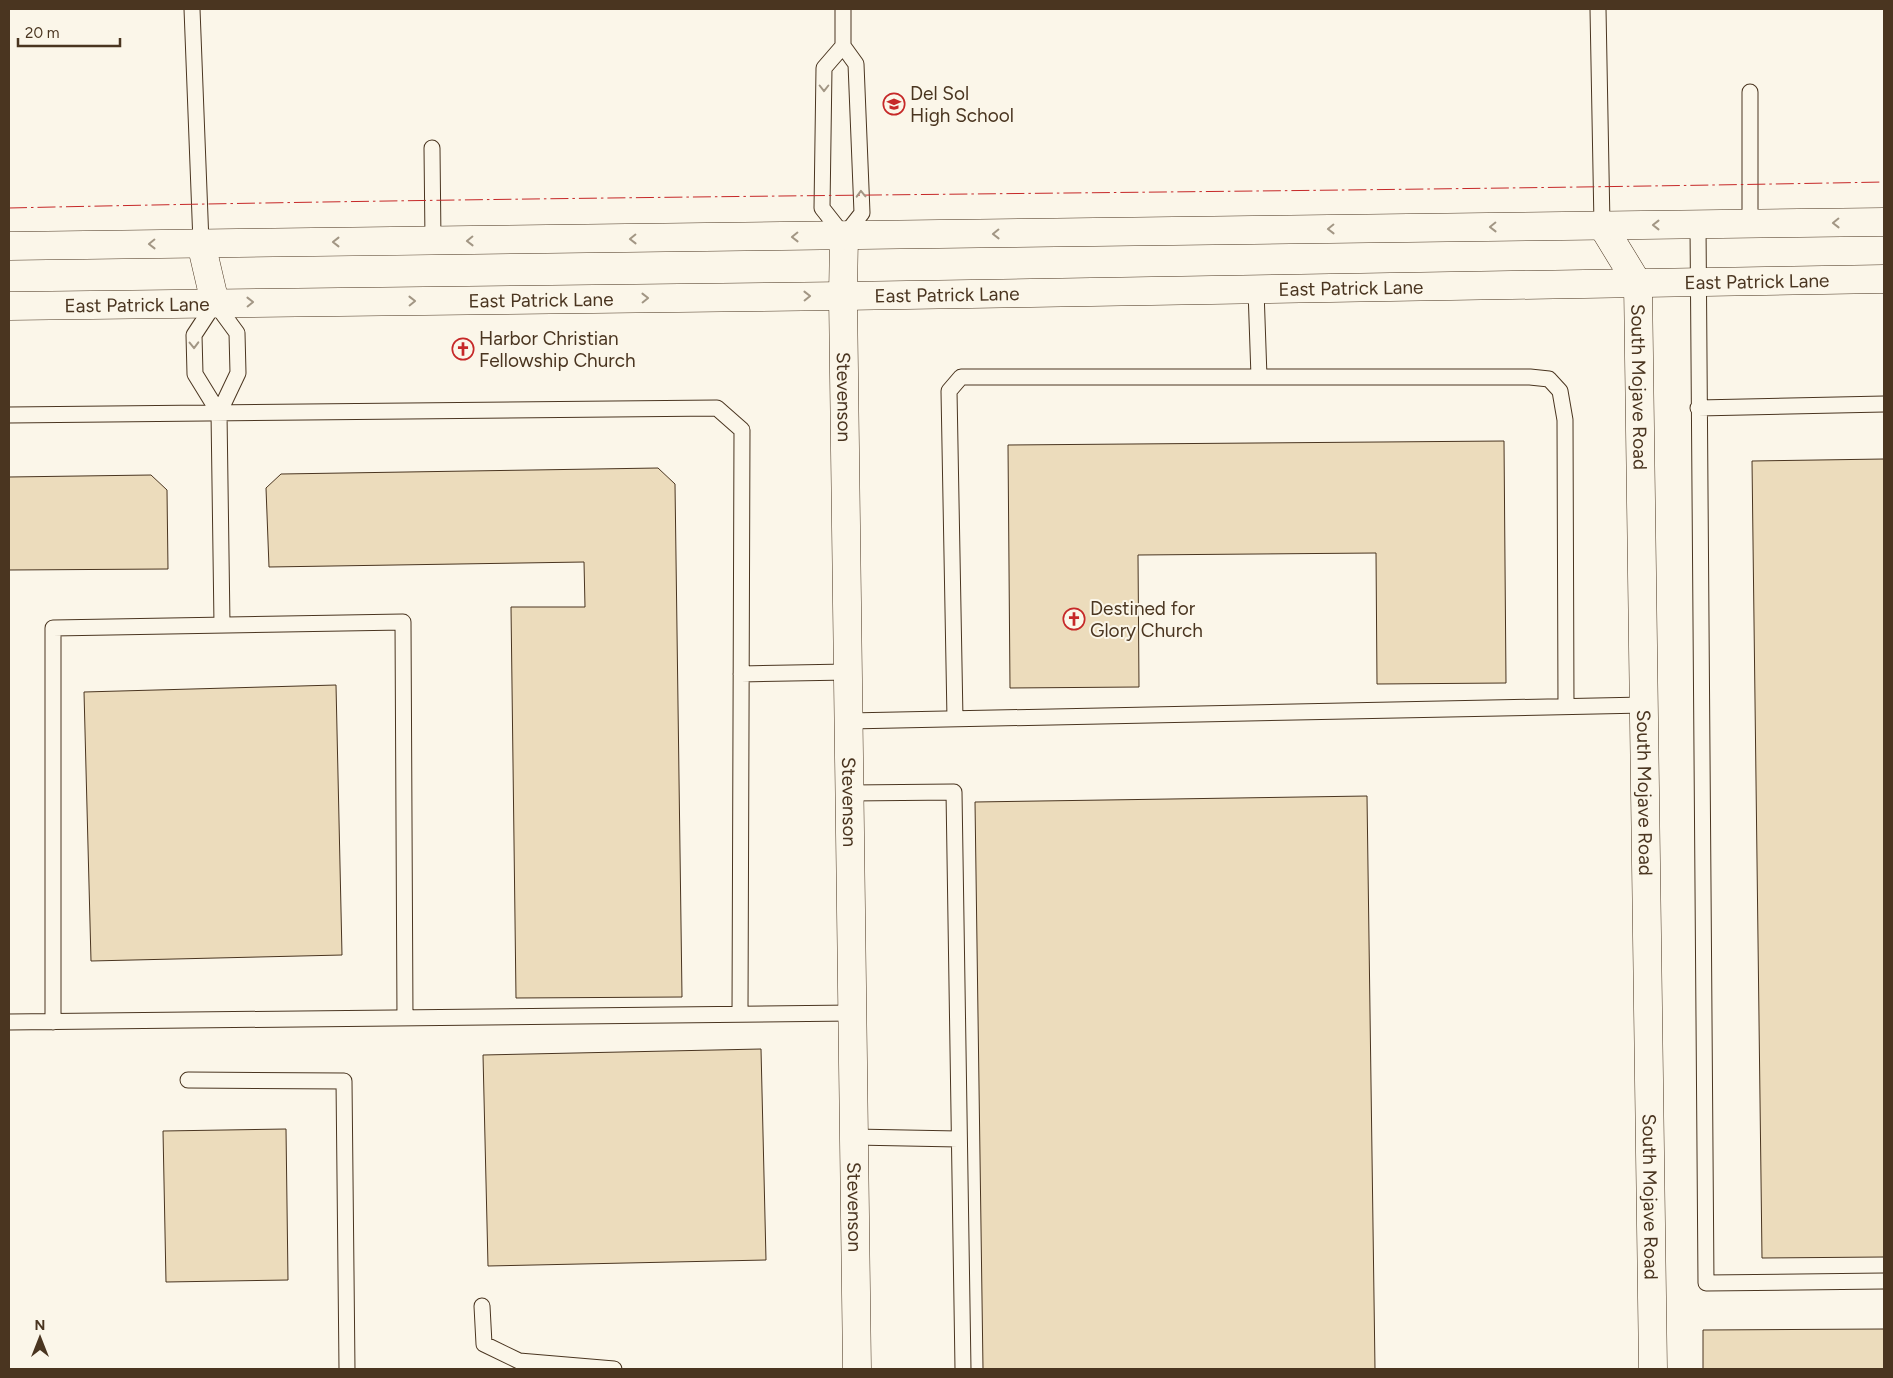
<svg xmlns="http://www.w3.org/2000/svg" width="1893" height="1378" viewBox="0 0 1893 1378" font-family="Figtree,sans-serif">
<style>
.building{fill:#ecdcbc;stroke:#4a3520}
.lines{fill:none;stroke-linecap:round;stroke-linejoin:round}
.service-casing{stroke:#4a3520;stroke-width:17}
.minor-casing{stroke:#4a3520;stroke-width:29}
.secondary-casing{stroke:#4a3520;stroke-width:29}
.service{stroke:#fbf6e9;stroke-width:15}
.minor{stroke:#fbf6e9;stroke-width:28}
.secondary{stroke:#fbf6e9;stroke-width:28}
.power{stroke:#c62828;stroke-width:1;stroke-dasharray:18 4 2.5 4;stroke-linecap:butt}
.oneway{stroke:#a29684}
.labels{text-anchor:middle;stroke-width:4;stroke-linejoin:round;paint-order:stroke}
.poi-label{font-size:19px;fill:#4a3520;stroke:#fbf6e9;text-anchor:start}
.street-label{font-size:19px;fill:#4a3520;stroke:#fbf6e9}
</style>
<rect width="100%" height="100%" fill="#fbf6e9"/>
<!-- building -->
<path class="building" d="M1504 441 1506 683 1377 684 1376 553 1138 555 1139 687 1010 688 1008 445Z
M1884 459V1257L1762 1258 1752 461Z
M658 468 675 484 682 997 516 998 511 607H585L584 562 269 567 266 488 281 474Z
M151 475 167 490 168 569 9 570V477Z
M336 685 342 955 91 961 84 692Z
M1367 796 1375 1369H983L975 802Z
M761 1049 766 1260 488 1266 483 1055Z
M286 1129 288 1280 166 1282 163 1131Z
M1884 1329V1369H1703V1330Z"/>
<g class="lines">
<!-- service casing -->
<g class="service-casing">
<path id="service" d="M192 9 201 243
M843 9V46L856 64 862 213 844 236 822 208 824 68 843 46
M1598 9 1602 225
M432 148 433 241
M1750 224V92
M1698 225 1706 1283 1884 1281
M1256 290 1259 377
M1698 408 1884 404
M219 413 195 374 194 335 215 303 237 333 238 373 219 413 222 624
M9 415 717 408 742 430 740 1014
M741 674 848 672
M955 719 949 391 961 377H1530L1549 379 1560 391 1565 420 1566 706
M849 721 1644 705
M850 793 954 792 963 1369
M9 1022 853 1013
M53 1022V628L403 622 405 1018
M188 1080 344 1081 347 1369
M854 1137 958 1139
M482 1306 484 1344 519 1361 614 1369"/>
</g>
<!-- minor casing -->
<g class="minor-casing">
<g id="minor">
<path id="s1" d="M1602 225 1638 284 1653 1369"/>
<path id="s2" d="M844 236 843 296 857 1369"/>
</g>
</g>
<!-- secondary casing -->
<g class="secondary-casing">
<g id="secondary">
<path d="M201 243 215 303"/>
<path d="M9 246 1884 222"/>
<path id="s3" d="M9 306 843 296 1884 279"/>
</g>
</g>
<!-- service -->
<use href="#service" class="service"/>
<!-- minor -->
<use href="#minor" class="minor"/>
<!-- secondary -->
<use href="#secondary" class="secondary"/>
<!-- power -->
<path class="power" d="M9 208C634 194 1259 194 1884 182"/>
</g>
<!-- one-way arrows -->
<defs><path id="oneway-chevron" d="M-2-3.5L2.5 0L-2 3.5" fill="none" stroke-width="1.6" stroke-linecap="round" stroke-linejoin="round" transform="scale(1.25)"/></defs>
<g class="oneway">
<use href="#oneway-chevron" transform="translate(824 88) rotate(90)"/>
<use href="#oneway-chevron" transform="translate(861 194) rotate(-92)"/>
<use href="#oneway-chevron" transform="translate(1836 223) rotate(179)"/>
<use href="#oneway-chevron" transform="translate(1656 225) rotate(180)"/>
<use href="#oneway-chevron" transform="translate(1493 227) rotate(179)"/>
<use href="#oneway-chevron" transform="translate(1331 229) rotate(179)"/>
<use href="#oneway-chevron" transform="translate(996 234) rotate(179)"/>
<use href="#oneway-chevron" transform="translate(795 237) rotate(179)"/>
<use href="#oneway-chevron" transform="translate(633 239) rotate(179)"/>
<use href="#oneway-chevron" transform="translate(470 241) rotate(179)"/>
<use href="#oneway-chevron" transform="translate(336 242) rotate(180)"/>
<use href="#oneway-chevron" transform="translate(152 244) rotate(179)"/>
<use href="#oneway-chevron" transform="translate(807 296) rotate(-1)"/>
<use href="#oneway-chevron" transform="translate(645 298) rotate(-1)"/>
<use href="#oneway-chevron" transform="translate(412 301) rotate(-1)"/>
<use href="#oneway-chevron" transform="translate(250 302) rotate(-1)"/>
<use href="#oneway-chevron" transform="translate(194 345) rotate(89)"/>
</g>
<!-- icons -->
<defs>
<g id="school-ring" transform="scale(1.125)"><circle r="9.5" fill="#fbf6e9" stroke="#c62828" stroke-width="1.5"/><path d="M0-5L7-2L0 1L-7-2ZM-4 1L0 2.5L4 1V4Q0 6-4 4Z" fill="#c62828"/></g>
<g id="church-ring" transform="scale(1.125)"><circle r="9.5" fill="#fbf6e9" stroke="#c62828" stroke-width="1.5"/><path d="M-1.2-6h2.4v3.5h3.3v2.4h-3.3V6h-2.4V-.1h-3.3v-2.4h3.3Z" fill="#c62828"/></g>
</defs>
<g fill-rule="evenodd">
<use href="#school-ring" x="894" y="104"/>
<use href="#church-ring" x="463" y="349"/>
<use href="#church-ring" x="1074" y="619"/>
</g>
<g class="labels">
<!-- poi labels -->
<g class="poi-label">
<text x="910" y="100">Del Sol<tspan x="910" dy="22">High School</tspan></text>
<text x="479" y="345">Harbor Christian<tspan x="479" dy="22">Fellowship Church</tspan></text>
<text x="1090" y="615">Destined for<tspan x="1090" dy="22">Glory Church</tspan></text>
</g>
<!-- street labels -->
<g class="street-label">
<text dy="7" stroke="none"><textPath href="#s3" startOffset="1748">East Patrick Lane</textPath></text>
<text dy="7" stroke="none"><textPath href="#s3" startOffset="1342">East Patrick Lane</textPath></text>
<text dy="7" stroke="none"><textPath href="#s3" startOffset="938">East Patrick Lane</textPath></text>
<text dy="7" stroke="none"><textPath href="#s3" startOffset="532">East Patrick Lane</textPath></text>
<text dy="7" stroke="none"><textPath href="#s3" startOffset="128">East Patrick Lane</textPath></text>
<text dy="7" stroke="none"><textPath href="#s1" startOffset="172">South Mojave Road</textPath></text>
<text dy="7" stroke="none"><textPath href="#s2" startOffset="161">Stevenson</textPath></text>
<text dy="7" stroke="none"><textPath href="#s1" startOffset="578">South Mojave Road</textPath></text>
<text dy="7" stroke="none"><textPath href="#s2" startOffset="566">Stevenson</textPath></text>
<text dy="7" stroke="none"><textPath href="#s1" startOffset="982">South Mojave Road</textPath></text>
<text dy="7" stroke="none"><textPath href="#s2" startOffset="971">Stevenson</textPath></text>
</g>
</g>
<!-- border -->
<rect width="1893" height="1378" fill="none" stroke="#4a3520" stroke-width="20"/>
<!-- north arrow -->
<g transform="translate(40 1338)" stroke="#fbf6e9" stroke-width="4" paint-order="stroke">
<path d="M0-4L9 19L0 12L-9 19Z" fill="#4a3520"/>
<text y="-8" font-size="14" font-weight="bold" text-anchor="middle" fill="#4a3520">N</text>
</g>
<!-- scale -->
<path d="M18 38v8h102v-8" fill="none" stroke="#4a3520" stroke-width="2.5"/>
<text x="25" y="38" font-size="15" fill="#4a3520" stroke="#fbf6e9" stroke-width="4" paint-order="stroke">20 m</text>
</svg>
